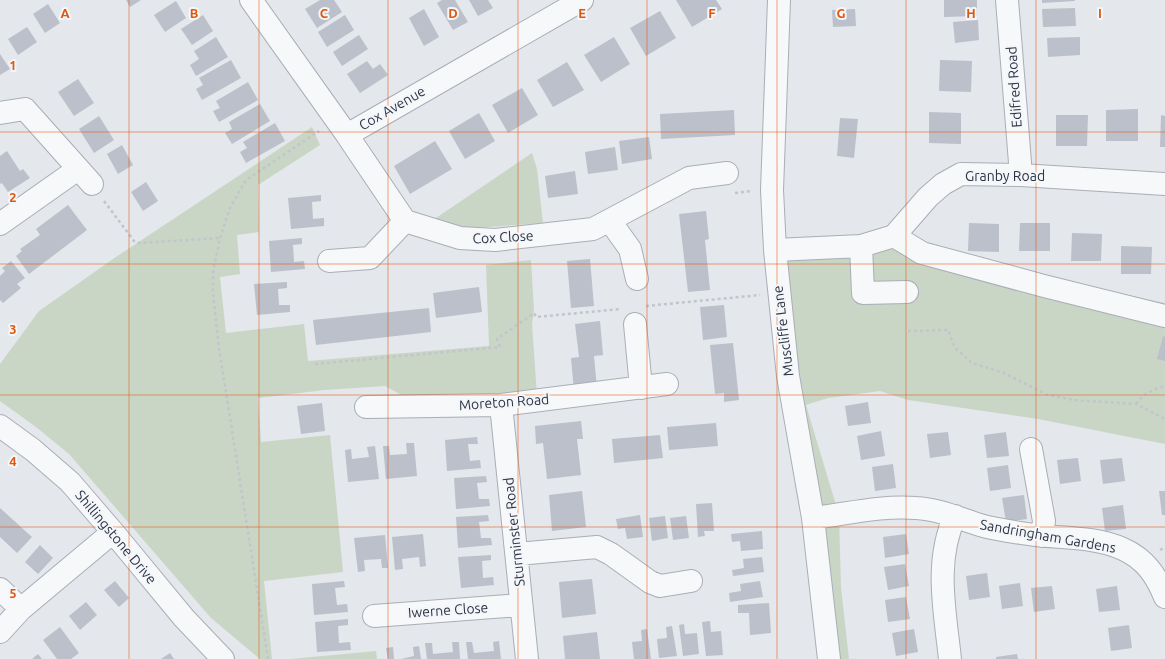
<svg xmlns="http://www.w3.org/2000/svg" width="1165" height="659" viewBox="0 0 1165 659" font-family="Ubuntu,sans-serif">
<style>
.green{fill:#c9d6c5}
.building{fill:#bbc0ca}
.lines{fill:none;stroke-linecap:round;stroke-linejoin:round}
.minor-casing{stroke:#a9aeb7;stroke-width:24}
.path{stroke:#c2c5cb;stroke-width:2.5;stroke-dasharray:3 3;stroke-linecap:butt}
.minor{stroke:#f7f8fa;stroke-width:22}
.grid{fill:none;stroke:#df570f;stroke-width:1;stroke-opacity:0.55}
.labels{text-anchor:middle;stroke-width:4;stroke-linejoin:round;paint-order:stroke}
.street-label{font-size:14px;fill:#2b3445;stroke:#f4f6f9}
.grid-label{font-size:13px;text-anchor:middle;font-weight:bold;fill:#df570f;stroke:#f4f6f9;stroke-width:4;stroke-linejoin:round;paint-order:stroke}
</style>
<rect width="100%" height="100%" fill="#e4e7ec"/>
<!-- green -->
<path class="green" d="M312 127 320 145 258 185 259 232 237 235 240 274 220 277 226 333 304 324 308 361 489 346 486 265 531 260 534 311 532 324 537 396 418 404 385 386 325 390 258 398 261 442 330 435 343 572 264 581 272 659H260L211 618 69 454 36 427 0 401V364L39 311 113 259Z
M532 153 537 169 543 223 462 229 430 222Z
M875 242 1165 303V444L1038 419 908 400 880 391 828 398 806 405 839 515 841 588 849 659H829L775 250Z
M376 651 377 659H291Z"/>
<!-- building -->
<path class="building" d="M126 0H141L130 7Z
M320 0H334L342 12 317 28 305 9Z
M442 0H455L468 22 453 30 437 3Z
M469 0H488L493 8 478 16Z
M676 0H716L722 9 692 27Z
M944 0H977V16L944 17Z
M1042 0H1075V1L1042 3Z
M176 1 186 18 165 32 154 15Z
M48 4 60 23 45 33 33 14Z
M1075 8 1076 26 1043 27 1042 9Z
M424 9 439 37 424 46 409 18Z
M855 9 856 26 833 27 832 10Z
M660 11 676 38 646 56 630 28Z
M203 15 213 31 192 45 181 29Z
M345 15 354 30 327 47 318 32Z
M978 20 979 40 955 43 953 22Z
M27 27 37 42 18 55 8 39Z
M359 35 368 49 342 66 333 52Z
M216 37 228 57 196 76 190 65 199 59 194 51Z
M614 37 630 64 601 82 584 55Z
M1080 37V55L1048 57 1047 38Z
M0 54 10 69 0 75Z
M231 60 241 78 202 100 196 89 203 85 199 78Z
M940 60 972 61 971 92 939 91Z
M367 61 373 69 380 64 388 75 360 93 347 74Z
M567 62 584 90 553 107 537 80Z
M78 79 94 103 74 116 58 92Z
M248 82 258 100 219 122 213 111 220 108 216 101Z
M522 88 538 115 508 133 492 105Z
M260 104 270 121 232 144 225 133 232 129 229 122Z
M1138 109V141H1106V110Z
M734 110 735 135 661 139 660 114Z
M929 112 961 113V144L929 143Z
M479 113 495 141 465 159 449 131Z
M1056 115H1088L1087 146H1056Z
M1161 115 1165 116V147H1160Z
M99 116 114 140 94 153 79 129Z
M840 118 858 119 854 158 837 156Z
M275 123 285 141 246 163 240 152 247 148 243 142Z
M649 137 652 159 622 164 619 141Z
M435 141 452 169 410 194 394 166Z
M122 145 133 165 118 174 107 154Z
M615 147 618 170 588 174 585 152Z
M7 151 20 171 23 169 30 178 8 192 2 183 0 184V156Z
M575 171 578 194 548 198 545 176Z
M146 182 158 201 143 211 131 192Z
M321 195V201L312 202 313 219 324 218V226L291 229 288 198Z
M68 205 87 230 29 274 16 256 22 251 20 249 40 235 36 229Z
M706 211 709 239 705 240 710 290 688 292 679 214Z
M969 223 999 224V252L968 251Z
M1020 223H1050V251H1019Z
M1072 233 1102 234 1101 261H1071Z
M302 238V244L293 245 294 262 304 261 305 269 271 272 269 241Z
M1121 246 1152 247 1151 274H1121Z
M590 259 594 306 571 308 567 261Z
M11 261 25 278 17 284 21 288 3 303 0 300V276L5 271 2 268Z
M287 282V288L278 289 279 305H290V312L257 315 254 284Z
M479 287 482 312 436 318 433 293Z
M724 305 727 337 703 340 700 307Z
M429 308 431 332 316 345 313 320Z
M600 321 603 355 594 356 597 389 574 391 571 358 579 357 575 324Z
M1163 336 1165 337V361L1157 359Z
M733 343 739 400 724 402V393L715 394 710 345Z
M868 402 871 423 848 426 845 406Z
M322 403 325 431 301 434 297 406Z
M581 421 583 439H577L581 475 547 479 543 443 536 444 535 426Z
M716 423 718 446 669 450 667 427Z
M881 431 885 456 861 460 857 436Z
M948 432 951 455 930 458 927 434Z
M1006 432 1009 456 987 458 984 435Z
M660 435 663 458 614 463 612 439Z
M477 437 478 444H468L470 461 480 460 481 468 447 471 445 440Z
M406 443H414L417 476 386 479 383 446H389L390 455 407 454Z
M375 446 379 479 348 482 345 450 351 449 352 459 369 457 367 447Z
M1078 458 1081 481 1060 484 1057 460Z
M1122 458 1125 481 1103 484 1100 460Z
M893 464 896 488 875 491 872 467Z
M1008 465 1011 488 990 491 987 468Z
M486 476 487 482 477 483 479 499H489L490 506 456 509 454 478Z
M582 491 586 527 552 531 549 495Z
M1159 491H1165V515H1162Z
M1024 495 1027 519 1006 522 1002 498Z
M712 503 714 531H704L705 536 698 537 696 504Z
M1123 505 1126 529 1105 531 1102 508Z
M0 508 32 537 17 553 0 537Z
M488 515 489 521 479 522 481 538H491L492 545 458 548 456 517Z
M640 515 643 537 627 539 625 528 618 529 616 519Z
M665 516 668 538 652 541 649 518Z
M686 516 689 538 673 540 670 518Z
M762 531 763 549 741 551 740 541 732 542 731 534Z
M423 534 426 566 420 567 419 557 402 559 403 569 395 570 392 537Z
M906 534 909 554 885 558 883 537Z
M385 535 388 568H382L381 559 364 560 365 571 358 572 354 538Z
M40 545 53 558 38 574 25 562Z
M491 555V560L482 561 483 578 493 577 494 585 461 588 458 557Z
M762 557 764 572 733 576 732 570 744 568 743 559Z
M905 564 909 586 888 590 884 567Z
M987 573 990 597 969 600 966 576Z
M592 579 596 614 562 618 559 582Z
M115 581 129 598 119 607 104 590Z
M344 581 345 587 335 588 337 605 347 604 348 612 314 615 312 584Z
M760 581 763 597 730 602 729 593 741 591 740 584Z
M1020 583 1023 606 1002 609 999 586Z
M1052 586 1055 609 1034 612 1031 588Z
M1117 586 1120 610 1099 612 1096 589Z
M906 597 910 619 888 622 885 600Z
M86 602 97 615 80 630 69 616Z
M769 603 771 633 750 635 749 613H738V605Z
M348 619V625L338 626 339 643 350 642 351 650 317 652 315 622Z
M710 621 711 632 721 631 723 655 706 656 702 622Z
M684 624 685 634 697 633 699 654 683 656 679 625Z
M1129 625 1132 648 1111 651 1108 628Z
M672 626 677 656 659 658 657 639 667 638 666 627Z
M60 627 79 653 71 659H57L43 640Z
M647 629 651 659H634L632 642 642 641 641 630Z
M914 629 918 652 896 656 892 633Z
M597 632 600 659H565L563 636Z
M499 641 501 659H468L466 642H472L474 653 494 651 493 642Z
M452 642H459L460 659H427L425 643H432L433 654 453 652Z
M419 646 421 659H401L414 656 413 647Z
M393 647 394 659H388L386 648Z
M170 653 174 659H161Z
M38 654 42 659H32Z
M1017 654 1018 659H996V657Z"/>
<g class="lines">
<!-- minor casing -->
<g class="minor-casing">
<path id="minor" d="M251 0 347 135 582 0
M779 0 772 190 775 250 788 376 813 518 829 659
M1007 0 1021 175
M0 113 25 109 92 184
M347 135 405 221 460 238 495 240 593 229 689 178 727 173
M610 221 630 249 637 279
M0 224 78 169
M894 236 922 253 1044 286 1165 316
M861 246 863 293 907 292
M775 250 861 246 894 236 928 197 943 184 961 174 1021 175 1165 184
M329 261 370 258 405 221
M635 324 641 388
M501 405 527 659
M366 407 501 405 667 384
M0 426 33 450 70 482 113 532 184 618 223 659
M1031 449 1044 521 1042 536
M813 518C847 514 882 505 916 508 938 509 958 518 980 525 993 529 1008 531 1021 533 1054 539 1092 535 1123 549 1145 559 1156 575 1165 597
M517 554 597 547 611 554 650 582 660 586 691 581
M0 589 21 609
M374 616 521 605
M0 632 21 609 113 532
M950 659C945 611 934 562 955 516"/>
</g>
<!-- path -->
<path class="path" d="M735 193 752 191
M104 201 134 241 139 243 220 238
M646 306 760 295
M908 331 948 330 955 348 972 363 1004 373 1048 395 1074 400 1136 404 1165 419
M315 364 500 347 497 339 534 313 536 317 621 309
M1136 404C1143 394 1153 389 1165 386
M1160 550 1165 547
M268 659 219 348 213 293V272L220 238 230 208 246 180 319 131"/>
<!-- minor -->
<use href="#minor" class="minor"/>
</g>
<!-- grid -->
<path class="grid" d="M129 0V659M259 0V659M388 0V659M518 0V659M647 0V659M777 0V659M906 0V659M1036 0V659M0 132H1165M0 264H1165M0 395H1165M0 527H1165"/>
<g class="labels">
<!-- street labels -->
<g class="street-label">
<text transform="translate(1014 87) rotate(-94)" y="5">Edifred Road</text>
<text transform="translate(392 108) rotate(-30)" y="5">Cox Avenue</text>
<text x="1005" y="181">Granby Road</text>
<text transform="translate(503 237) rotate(-3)" y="5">Cox Close</text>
<text transform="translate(783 331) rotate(-97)" y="5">Muscliffe Lane</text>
<text transform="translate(504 402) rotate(-4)" y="5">Moreton Road</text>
<text transform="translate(514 532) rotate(-96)" y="5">Sturminster Road</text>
<text transform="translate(1048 536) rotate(10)" y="5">Sandringham Gardens</text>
<text transform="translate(116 537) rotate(50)" y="5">Shillingstone Drive</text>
<text transform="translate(448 610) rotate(-4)" y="5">Iwerne Close</text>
</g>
</g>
<g class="grid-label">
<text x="65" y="18">A</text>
<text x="194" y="18">B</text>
<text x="324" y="18">C</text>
<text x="453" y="18">D</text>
<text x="582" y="18">E</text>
<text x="712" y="18">F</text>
<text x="841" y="18">G</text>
<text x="971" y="18">H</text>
<text x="1100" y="18">I</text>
<text x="13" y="70">1</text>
<text x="13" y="202">2</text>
<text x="13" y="334">3</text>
<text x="13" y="466">4</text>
<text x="13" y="598">5</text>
</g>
</svg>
